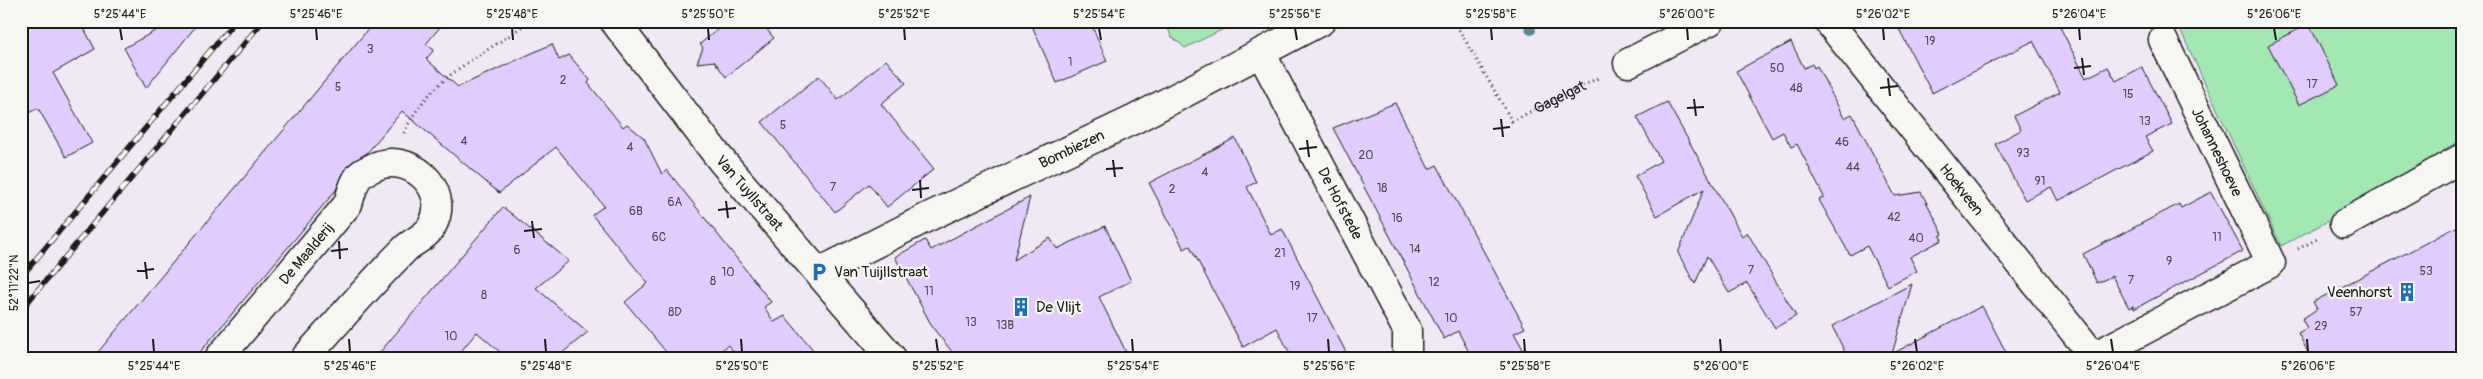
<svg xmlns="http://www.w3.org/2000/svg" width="2483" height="379" viewBox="0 0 2483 379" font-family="Pangolin,sans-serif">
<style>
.green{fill:#a3e7b3;stroke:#608268}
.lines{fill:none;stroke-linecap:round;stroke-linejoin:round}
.stream{stroke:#5c8896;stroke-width:10}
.building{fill:#e2ccfd;stroke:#1c1c1c}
.minor-casing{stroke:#1c1c1c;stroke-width:31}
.path{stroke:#1c1c1c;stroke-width:3;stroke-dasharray:1 4;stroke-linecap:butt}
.minor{stroke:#f6f6f2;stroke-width:28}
.rail-casing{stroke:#1c1c1c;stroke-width:5.5}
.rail{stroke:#f6f6f2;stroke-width:4;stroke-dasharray:11;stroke-linecap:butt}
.ticks{fill:none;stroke:#1c1c1c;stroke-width:2}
.labels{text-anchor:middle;stroke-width:4.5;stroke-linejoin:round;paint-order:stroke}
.number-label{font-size:12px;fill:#4e4854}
.street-label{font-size:15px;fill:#1c1c1c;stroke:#f6f6f2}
.poi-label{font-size:15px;fill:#1c1c1c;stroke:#f6f6f2;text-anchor:start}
.neatline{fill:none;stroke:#1c1c1c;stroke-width:2}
.ticks-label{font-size:12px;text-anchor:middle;fill:#1c1c1c}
</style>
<rect width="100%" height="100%" fill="#f0e9f5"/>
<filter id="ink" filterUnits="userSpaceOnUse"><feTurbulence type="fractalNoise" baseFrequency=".02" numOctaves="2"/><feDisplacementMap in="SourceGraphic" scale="10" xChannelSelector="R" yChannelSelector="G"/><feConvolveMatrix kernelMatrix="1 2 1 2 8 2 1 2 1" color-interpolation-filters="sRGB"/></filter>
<g filter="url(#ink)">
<!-- green -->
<path class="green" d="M1165 21H1240L1185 48 1171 36Z
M2176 21H2462V140L2445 149 2447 158 2281 246Z"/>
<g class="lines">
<!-- stream -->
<path class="stream" d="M1527 21 1531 30"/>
</g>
<!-- building -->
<path class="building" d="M21 21H80L95 49 53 73 92 143 66 157 38 108 21 117Z
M173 21H200L146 88 124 48Z
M375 21H445L426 44 434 50 426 59 458 87 552 44 559 60 569 55 590 80 588 83 623 127 627 124 644 138 662 174 667 170 771 302 764 307 774 322 785 316 820 358H739L728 345 712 358H671L625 302 648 283 592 215 604 206 556 147 499 193 402 111 367 153 347 166 336 190 195 358H93Z
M728 21H760L774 38 726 77 714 61 697 63 703 48 700 44Z
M1030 21H1090L1107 61 1057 83Z
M1914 21H2072L2060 27 2086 78 2108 67 2116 81 2142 67 2172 124 2145 137 2153 151 2058 201 2051 187 2025 200 1995 144 2021 130 2014 116 2060 92 2033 41 1932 93 1899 29Z
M2309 24 2339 85 2299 105 2268 45Z
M1791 42 1804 68 1812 64 1814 68 1817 66 1844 118 1852 114 1895 196 1921 192 1943 234 1940 236 1942 240 1910 257 1917 271 1888 286 1867 246 1850 255 1819 200 1824 197 1797 144 1791 147 1783 132 1772 138 1736 71Z
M886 60 906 83 881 104 934 169 887 207 869 184 835 212 762 122 819 76 838 100Z
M1667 102 1742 236 1747 232 1796 316 1775 328 1747 283 1729 293 1707 256 1695 284 1678 253 1704 189 1657 216 1635 176 1661 161 1637 117Z
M1395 103 1429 169 1437 165 1525 328 1514 333 1528 358H1472L1458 331 1444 339 1333 128Z
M1235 138 1256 182 1247 187 1271 235 1282 229 1349 358H1292L1277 328 1243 347 1190 246 1184 249 1149 183Z
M2211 192 2243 251 2134 309 2133 306 2129 308 2112 276 2097 283 2083 254 2179 204 2181 208Z
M1030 197 1014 260 1050 238 1057 249 1105 226 1131 281 1099 297 1129 358H957L933 328 895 257 925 240 931 250Z
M503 207 569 261 536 288 588 332 556 358H507L477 332 455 358H375Z
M2462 224V358H2311L2298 333 2307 328 2302 319 2317 309 2313 302Z
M1912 284 1892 354 1982 306 2009 358H1848L1832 326Z"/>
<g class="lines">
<!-- minor casing -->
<g class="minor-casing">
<g id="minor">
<path id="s2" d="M614 21 721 160 892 358"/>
<path id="s3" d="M1828 21 2095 358"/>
<path id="s4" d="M1261 53 1407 330V358"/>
<path d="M1628 63 1710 21"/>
<path d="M2344 224 2462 158"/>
<path id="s5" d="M819 272 926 218 1135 119 1321 21"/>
<path id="s6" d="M219 358 348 204C351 194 353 184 359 176 362 172 368 170 372 168 407 149 453 188 432 226 427 236 414 241 406 248 371 283 338 321 305 358"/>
<path d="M2091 358 2271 263 2163 40"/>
</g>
</g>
<!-- path -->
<g class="path">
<path id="s1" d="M1454 21 1512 121 1600 77"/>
<path d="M404 133C431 73 483 58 529 21"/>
<path d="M2298 249 2317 239"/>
</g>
<!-- minor -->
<use href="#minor" class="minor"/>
<!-- rail casing -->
<g class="rail-casing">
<path id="rail" d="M21 277 235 21
M21 310 263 21"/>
</g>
<!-- rail -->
<use href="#rail" class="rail"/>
</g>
</g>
<!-- ticks -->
<path class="ticks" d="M120 28 122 40M316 28 317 40M512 28 513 40M708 28 709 40M904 28 905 40M1099 28 1101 40M1295 28 1297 40M1491 28 1492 40M1687 28 1688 40M1883 28 1884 40M2079 28 2080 40M2274 28 2276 40M2082 58 2084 75M2074 68 2091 66M1888 78 1890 96M1880 88 1898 86M1694 99 1696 116M1687 108 1704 107M1501 119 1503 137M1493 129 1510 127M1307 140 1309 157M1299 149 1317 147M1113 160 1115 177M1106 169 1123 168M920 180 921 198M912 190 929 188M726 201 728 218M718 210 736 208M532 221 534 238M524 231 542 229M339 241 340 259M331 251 348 249M145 262 147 279M137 271 154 269M28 283 40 281M153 339 154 352M349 339 350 352M545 339 546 352M741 339 742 352M936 339 938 352M1132 339 1133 352M1328 339 1329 352M1524 339 1525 352M1720 339 1721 352M1915 339 1917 352M2111 339 2113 352M2307 339 2308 352"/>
<!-- icons -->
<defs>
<g id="parking-bare" transform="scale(1.5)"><path d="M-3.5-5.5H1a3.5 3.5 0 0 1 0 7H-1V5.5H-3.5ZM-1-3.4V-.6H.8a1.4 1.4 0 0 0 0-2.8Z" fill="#1f6fb2" stroke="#f6f6f2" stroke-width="2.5" paint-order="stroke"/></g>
<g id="building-bare" transform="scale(1.5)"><path d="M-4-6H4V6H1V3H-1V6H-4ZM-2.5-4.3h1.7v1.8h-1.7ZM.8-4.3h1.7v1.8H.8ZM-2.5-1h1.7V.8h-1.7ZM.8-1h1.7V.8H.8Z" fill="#1f6fb2" stroke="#f6f6f2" stroke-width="2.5" paint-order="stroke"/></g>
</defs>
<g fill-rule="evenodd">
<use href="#parking-bare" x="819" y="272"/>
<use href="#building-bare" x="2407" y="292"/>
<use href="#building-bare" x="1021" y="307"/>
</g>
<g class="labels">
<!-- number labels -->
<g class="number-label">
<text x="1930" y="45">19</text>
<text x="370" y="53">3</text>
<text x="1070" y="66">1</text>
<text x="1777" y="72">50</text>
<text x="563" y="84">2</text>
<text x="2312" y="88">17</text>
<text x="338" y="91">5</text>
<text x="1796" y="92">48</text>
<text x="2128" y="98">15</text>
<text x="2145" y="125">13</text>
<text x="783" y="129">5</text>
<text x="464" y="145">4</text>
<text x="1842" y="146">46</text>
<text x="630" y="151">4</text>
<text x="2023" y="157">93</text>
<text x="1366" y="159">20</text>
<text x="1853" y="171">44</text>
<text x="1205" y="176">4</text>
<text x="2040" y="185">91</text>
<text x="833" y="191">7</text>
<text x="1382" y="192">18</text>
<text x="1172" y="193">2</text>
<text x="675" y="206">6A</text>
<text x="636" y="215">6B</text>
<text x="1894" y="221">42</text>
<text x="1397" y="222">16</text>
<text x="659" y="241">6C</text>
<text x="2217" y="241">11</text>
<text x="1916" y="242">40</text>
<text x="1415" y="253">14</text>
<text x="517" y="254">6</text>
<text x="1280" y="257">21</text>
<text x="2169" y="265">9</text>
<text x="1751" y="274">7</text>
<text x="2426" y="275">53</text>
<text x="728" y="276">10</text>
<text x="2131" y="284">7</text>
<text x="713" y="285">8</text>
<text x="1434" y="286">12</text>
<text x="1295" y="290">19</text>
<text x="929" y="295">11</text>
<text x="484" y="299">8</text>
<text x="675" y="316">8D</text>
<text x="2356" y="316">57</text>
<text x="1312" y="322">17</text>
<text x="1451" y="322">10</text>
<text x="971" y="326">13</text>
<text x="1005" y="329">13B</text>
<text x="2321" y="330">29</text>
<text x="451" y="340">10</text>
</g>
<!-- street labels -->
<g class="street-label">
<text dy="5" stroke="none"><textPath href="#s1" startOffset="169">Gagelgat</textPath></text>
<text dy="5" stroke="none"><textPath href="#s5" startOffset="281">Bombiezen</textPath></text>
<text transform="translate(2217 152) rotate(64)" y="5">Johanneshoeve</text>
<text dy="5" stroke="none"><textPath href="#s3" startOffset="215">Hoekveen</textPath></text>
<text dy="5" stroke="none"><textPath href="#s2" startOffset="219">Van Tuyllstraat</textPath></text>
<text dy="5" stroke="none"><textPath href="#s4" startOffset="170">De Hofstede</textPath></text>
<text dy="5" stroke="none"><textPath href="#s6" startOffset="136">De Maalderij</textPath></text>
</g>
<!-- poi labels -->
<g class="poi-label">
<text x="834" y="277">Van Tuijllstraat</text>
<text x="2392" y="297" text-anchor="end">Veenhorst</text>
<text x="1036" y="312">De Vlijt</text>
</g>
</g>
<!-- margin -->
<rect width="2483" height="379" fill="none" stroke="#f6f6f2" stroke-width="55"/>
<rect x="28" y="28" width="2428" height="324" class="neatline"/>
<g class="ticks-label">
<text x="120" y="18">5°25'44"E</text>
<text x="316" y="18">5°25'46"E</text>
<text x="512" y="18">5°25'48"E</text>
<text x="708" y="18">5°25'50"E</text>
<text x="904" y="18">5°25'52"E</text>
<text x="1099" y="18">5°25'54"E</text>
<text x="1295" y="18">5°25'56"E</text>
<text x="1491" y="18">5°25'58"E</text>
<text x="1687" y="18">5°26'00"E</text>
<text x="1883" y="18">5°26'02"E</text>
<text x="2079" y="18">5°26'04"E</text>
<text x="2274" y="18">5°26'06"E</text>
<text transform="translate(14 283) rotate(-90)" y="4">52°11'22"N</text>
<text x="154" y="370">5°25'44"E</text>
<text x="350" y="370">5°25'46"E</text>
<text x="546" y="370">5°25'48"E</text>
<text x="742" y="370">5°25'50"E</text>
<text x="938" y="370">5°25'52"E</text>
<text x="1133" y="370">5°25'54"E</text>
<text x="1329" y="370">5°25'56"E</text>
<text x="1525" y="370">5°25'58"E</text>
<text x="1721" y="370">5°26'00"E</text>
<text x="1917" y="370">5°26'02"E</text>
<text x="2113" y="370">5°26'04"E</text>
<text x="2308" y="370">5°26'06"E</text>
</g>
</svg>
